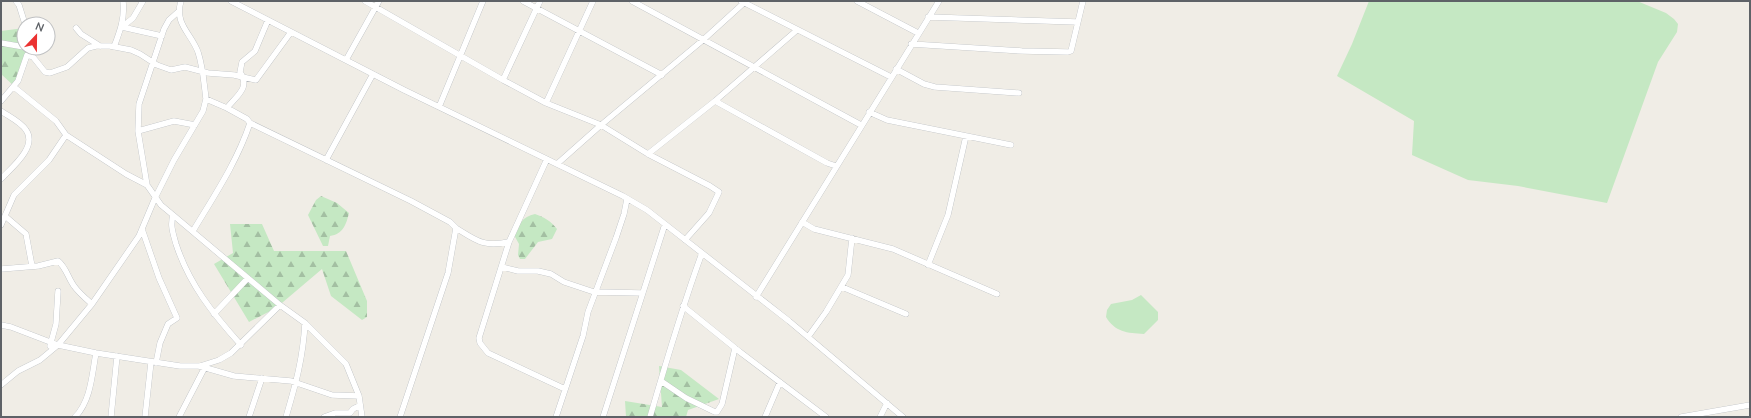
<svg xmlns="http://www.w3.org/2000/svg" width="1751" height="418" viewBox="0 0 1751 418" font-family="'Nunito Sans',sans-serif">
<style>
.green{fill:#c5e8c3}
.forest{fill:url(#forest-firs)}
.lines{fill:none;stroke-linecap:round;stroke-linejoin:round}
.street-casing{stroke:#b3b7bb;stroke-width:6}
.street{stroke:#fff;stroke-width:5.5}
</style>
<defs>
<pattern id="forest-firs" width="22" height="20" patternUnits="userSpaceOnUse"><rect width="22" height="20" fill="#c5e8c3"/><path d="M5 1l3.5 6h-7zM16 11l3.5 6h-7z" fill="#a3bfa2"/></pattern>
</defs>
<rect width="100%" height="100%" fill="#f0ede6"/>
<!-- green -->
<path class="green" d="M1369 1H1637L1666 13 1674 19 1678 24 1677 32 1658 62 1607 203 1518 186 1468 180 1412 155 1414 121 1337 76 1352 44Z
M1141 295 1158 312V320L1144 334C1127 333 1115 332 1106 317L1107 310 1111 304 1132 300Z"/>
<!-- forest -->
<path class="forest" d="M24 28V48H31V54L14 86 1 74V31Z
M321 196 337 203 349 213C346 225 343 234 330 236L328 246H323L308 215 316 200Z
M535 214C544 217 551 221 557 229L552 239 538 242 525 259H520L518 255 519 244 514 235C519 224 522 217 535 214Z
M230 224H262L274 251H346L367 301V317L362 320 331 296 322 269 276 308 249 322 214 264 233 253Z
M659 366 681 370 719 399 688 410 686 417H626L625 401 662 407Z"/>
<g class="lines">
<!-- street casing -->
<g class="street-casing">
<path id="street" d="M16 1 19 5 25 24
M143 1 133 18 122 27 162 36
M181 1C174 24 191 33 198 52 203 67 204 83 206 99
M231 1 404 90 623 196 647 210 789 321 903 417
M365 1 503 80 546 103 601 125 648 154 710 186 719 192 709 213 685 240
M523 1 662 75
M632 1 861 125
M741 1 891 77
M857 1 918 33
M178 12 169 20 164 29 139 104 138 131 147 185 161 205 173 215C170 226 173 233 176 244 189 284 213 314 241 345
M928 17 1077 22
M76 28 81 34 100 46
M1 43 24 47
M911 44 1022 51 1068 52 1071 51 1083 1
M114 47C120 31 125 18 123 1
M346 60 379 1
M896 69 924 84 935 87 1019 93
M503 80 540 1
M14 87 56 121 66 135 126 174 147 185
M1 101 18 81 27 55 33 57 45 72 50 73 67 67 88 48 96 46H110L131 50 140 54 157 65 171 70 185 67 208 73 234 75 256 80 291 32
M715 101 827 163 836 166
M546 103 593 1
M439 107 483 1
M1 111C8 116 21 122 26 130 38 147 11 168 1 179
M869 112 887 120 1011 145
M250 123 411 201 450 222 456 228
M138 131 174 121 195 125
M648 154 715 101 797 30
M326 160 373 74
M557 164 601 125 703 40 746 1
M173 215 280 305 305 323 346 364 359 396 362 417
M5 216 26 234 32 266
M802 222 814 229 893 249 997 294
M1 225 14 195 49 160 66 135
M142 229 159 278 177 318 168 324 160 343 156 363
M193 231C214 196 237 162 250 123L247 119 227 108
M509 242 479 338 480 343 488 353 565 389
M928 265 948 215 966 136
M502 267 518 271H538L551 274 564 282 594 292 642 293
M1 269 38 266 58 261C66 267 68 278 74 286 79 293 85 298 92 304
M842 287 906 314
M756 297 939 1
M683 306 740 352 826 417
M214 314 248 278
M1 325 11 327 58 345 96 353 180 366H199L234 376 291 381 332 395 359 396
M808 337 826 312 848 275 852 238
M50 346 56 324 58 291
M200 366 219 360 231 353 280 305
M661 381 686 398 715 412H717L722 404 735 348
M1 385 18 371 40 360 58 345 92 304 139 236 155 198 174 160 203 111 206 99 227 108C236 96 251 88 240 72L242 62 255 51 268 20
M75 417C91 401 92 374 96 353
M111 417 117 356
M145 417 151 362
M179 417 205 367
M249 417 262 378
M286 417C296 383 303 358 305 323
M324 417 335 413H350L353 409 359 406
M400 417 448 273 456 228C477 241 483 247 509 242L547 159
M556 417 583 336 588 312 616 238 624 214 627 199
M603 417 665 224
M650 417C666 362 682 307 702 253
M765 417 780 382
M880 417 887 403
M1681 417 1750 405"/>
</g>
<!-- street -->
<use href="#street" class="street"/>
</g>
<!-- border -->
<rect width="1751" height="418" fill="none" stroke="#5e6267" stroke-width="4"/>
<!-- north arrow -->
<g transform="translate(36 36) rotate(22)"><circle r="19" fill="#ffffff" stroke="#bfc0c2"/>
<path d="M0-3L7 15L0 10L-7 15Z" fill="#eb3231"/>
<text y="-6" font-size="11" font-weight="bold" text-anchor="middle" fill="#5e6267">N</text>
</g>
</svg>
